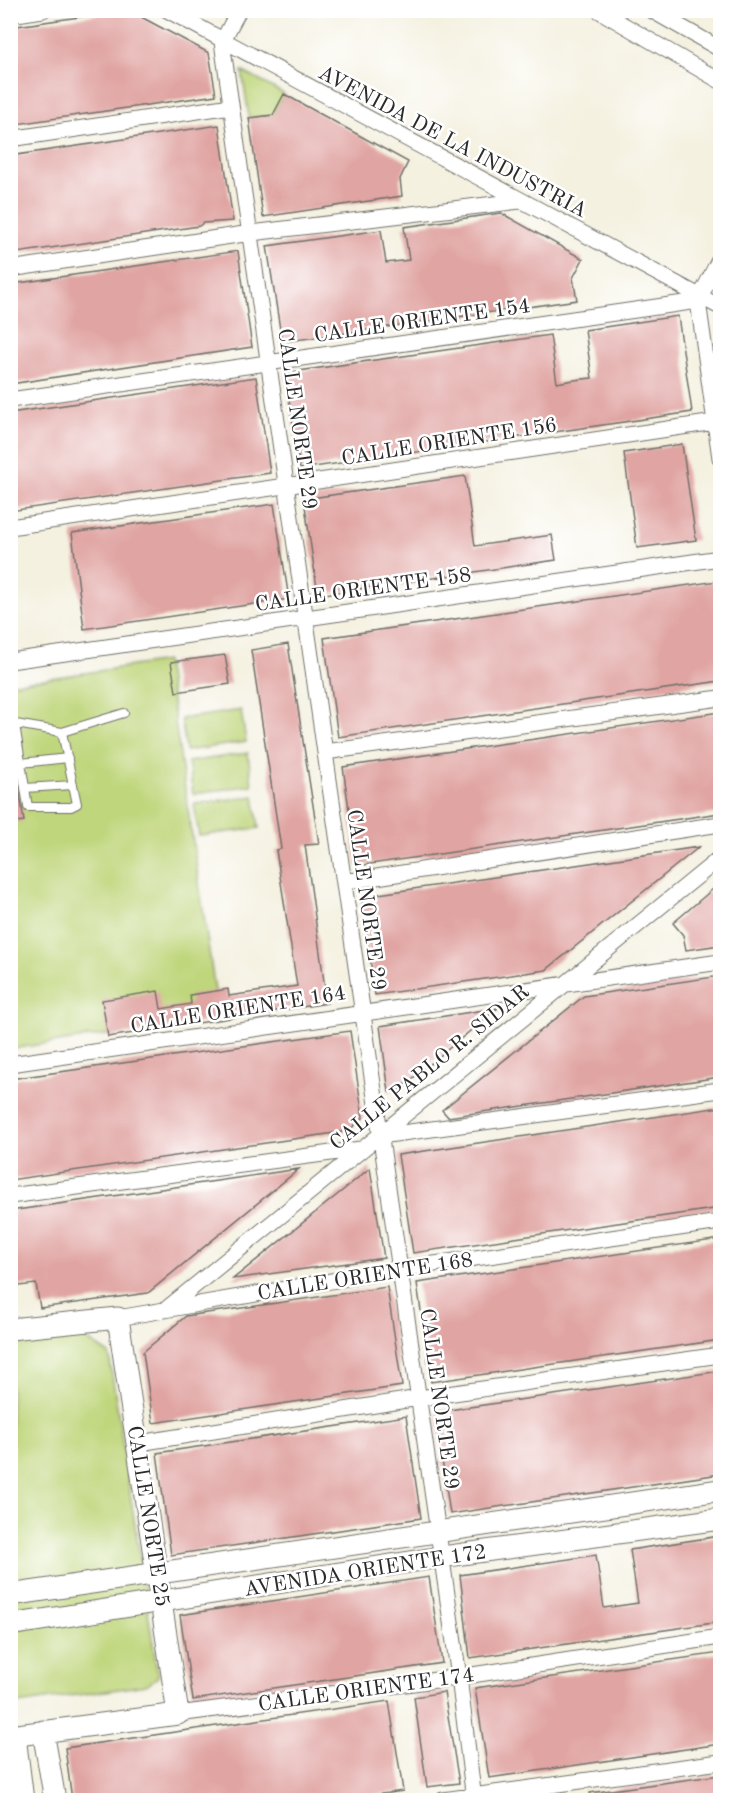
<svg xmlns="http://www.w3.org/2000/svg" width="731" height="1811" viewBox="0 0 731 1811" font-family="'Old Standard TT',serif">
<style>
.green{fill:#bfd67b;stroke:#758053;stroke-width:1.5}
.building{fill:#e0a4a2}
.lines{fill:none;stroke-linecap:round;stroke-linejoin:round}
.lane-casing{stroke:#71706a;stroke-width:10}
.street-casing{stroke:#71706a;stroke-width:17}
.secondary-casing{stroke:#71706a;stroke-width:23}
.lane{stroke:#fff;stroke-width:8}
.street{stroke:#fff;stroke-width:15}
.secondary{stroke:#fff;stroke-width:21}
.labels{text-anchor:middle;stroke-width:5;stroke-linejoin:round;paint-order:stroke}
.street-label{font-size:21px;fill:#2b2b2b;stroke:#fff}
</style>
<rect width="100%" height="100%" fill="#fff"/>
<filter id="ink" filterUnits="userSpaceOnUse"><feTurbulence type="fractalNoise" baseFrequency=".0167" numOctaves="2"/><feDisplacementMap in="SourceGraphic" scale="12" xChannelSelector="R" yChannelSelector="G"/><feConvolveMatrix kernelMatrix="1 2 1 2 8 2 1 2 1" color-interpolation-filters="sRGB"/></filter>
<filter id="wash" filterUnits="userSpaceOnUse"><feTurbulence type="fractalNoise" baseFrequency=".008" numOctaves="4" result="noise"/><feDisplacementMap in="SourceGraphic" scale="24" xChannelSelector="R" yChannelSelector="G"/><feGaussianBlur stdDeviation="1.35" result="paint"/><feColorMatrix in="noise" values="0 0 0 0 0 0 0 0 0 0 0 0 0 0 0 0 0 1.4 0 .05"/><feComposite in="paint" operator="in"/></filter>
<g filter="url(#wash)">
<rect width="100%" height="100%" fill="#f4f1e0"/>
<!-- green -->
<path class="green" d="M242 71 284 94 273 115 249 118Z
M166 661 219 1018 11 1049 10 684Z
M241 710 246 742 186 751 181 719Z
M248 753 252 785 193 794 188 762Z
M254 796 259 828 199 836 194 804Z
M80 1335 109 1354 158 1677 146 1685 11 1705V1345Z"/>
<g id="blocks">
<!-- building -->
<path class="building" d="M128 10 209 53 216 95 10 125V27Z
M284 94 408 162 400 179 402 196 263 217 249 118 273 115Z
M219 125 233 221 203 223 199 226 10 254V156Z
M501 213 583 259 573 278 577 300 282 342 267 246 381 230 386 263 409 260 404 227Z
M238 251 252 347 10 384 12 284Z
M678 316 692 412 300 469 285 373 550 335 557 383 574 380 592 378 585 330Z
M256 377 270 473 10 511V413Z
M682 444 696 540 637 548 624 453Z
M465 476 475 546 552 535 556 560 318 595 304 499Z
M274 504 289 599 84 629 72 533Z
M717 581 720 608V681L338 737 324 638Z
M288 644 319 844 305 845 327 1003 108 1037 102 1000 158 991 161 1009 191 1004 190 995 228 989 229 996 297 986 276 850 281 849 251 650Z
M225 655 230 684 176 692 171 662Z
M720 712V813L357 866 343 767Z
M10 776H17L24 821 10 823Z
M699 847 546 970 375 995 362 899 365 896Z
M720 883V945L686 950 683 935 673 923Z
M720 976V1077L448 1117 442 1110 584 996Z
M498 1008 396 1092H389L380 1026Z
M350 1031 363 1118 348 1131 10 1180V1079Z
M720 1107V1208L413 1253 398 1155Z
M370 1168 384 1258 233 1279 342 1191Z
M299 1169 148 1293 40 1308 36 1284 10 1287V1211Z
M720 1239V1340L431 1382 417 1283Z
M387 1287 402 1386 153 1423 143 1352 186 1316Z
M720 1371V1474L450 1514 435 1412Z
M406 1416 421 1518 171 1555 157 1453Z
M720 1536V1622L470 1658 460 1575 596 1555 604 1608 638 1603 630 1550Z
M429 1577 442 1663 193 1700 180 1615Z
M720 1653V1744L489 1778 475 1688Z
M444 1692 459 1783 427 1787 414 1697Z
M389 1701 403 1791 338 1800H72L65 1748Z
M720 1775V1800H591L590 1793Z"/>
</g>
</g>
<g filter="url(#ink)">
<use href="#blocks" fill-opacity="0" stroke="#71706a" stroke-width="1.5"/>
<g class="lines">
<!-- lane casing -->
<g class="lane-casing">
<path id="lane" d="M10 723 62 732 77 804 71 807H28L15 724
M62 732 124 713
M21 763 68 758
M25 788 73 785"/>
</g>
<!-- street casing -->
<g class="street-casing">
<path id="street" d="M167 10 720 307
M239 10 222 42 459 1677 474 1800
M598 10 720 81
M651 10 720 49
M10 15 43 10
M10 139 231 106
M720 258 698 301 720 458
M10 269 251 233 520 201
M10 400 698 301
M10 527 715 422
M10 661 720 558
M325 752 720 698
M344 882 720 824
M10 1064 720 962
M380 1136 720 1090
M10 1196 361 1149
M165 1310 720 858
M118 1318 400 1269 720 1222
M139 1443 419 1398 720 1355
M178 1714 459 1677 720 1637
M443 1800 720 1762"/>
</g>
<!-- secondary casing -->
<g class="secondary-casing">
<path id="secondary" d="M10 1329 118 1318 178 1714 10 1736
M10 1595 720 1490
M10 1625 441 1557 720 1519
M43 1731 55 1800
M15 1736 23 1800"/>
</g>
<!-- lane -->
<use href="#lane" class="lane"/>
<!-- street -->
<use href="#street" class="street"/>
<!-- secondary -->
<use href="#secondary" class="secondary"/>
</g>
</g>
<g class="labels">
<!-- street labels -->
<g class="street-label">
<text transform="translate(453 141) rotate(28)" y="7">AVENIDA DE LA INDUSTRIA</text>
<text transform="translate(422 320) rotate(-8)" y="7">CALLE ORIENTE 154</text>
<text transform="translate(298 419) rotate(82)" y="7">CALLE NORTE 29</text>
<text transform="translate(449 441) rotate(-9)" y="7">CALLE ORIENTE 156</text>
<text transform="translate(363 589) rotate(-8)" y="7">CALLE ORIENTE 158</text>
<text transform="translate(367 900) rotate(82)" y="7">CALLE NORTE 29</text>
<text transform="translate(238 1009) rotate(-9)" y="7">CALLE ORIENTE 164</text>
<text transform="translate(429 1067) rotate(-39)" y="7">CALLE PABLO R. SIDAR</text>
<text transform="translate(365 1276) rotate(-9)" y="7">CALLE ORIENTE 168</text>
<text transform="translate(440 1399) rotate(82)" y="7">CALLE NORTE 29</text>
<text transform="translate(149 1516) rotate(81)" y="7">CALLE NORTE 25</text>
<text transform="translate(365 1570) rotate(-9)" y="7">AVENIDA ORIENTE 172</text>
<text transform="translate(366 1689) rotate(-8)" y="7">CALLE ORIENTE 174</text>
</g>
</g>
<!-- margin -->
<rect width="731" height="1811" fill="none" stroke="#fff" stroke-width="36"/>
</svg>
